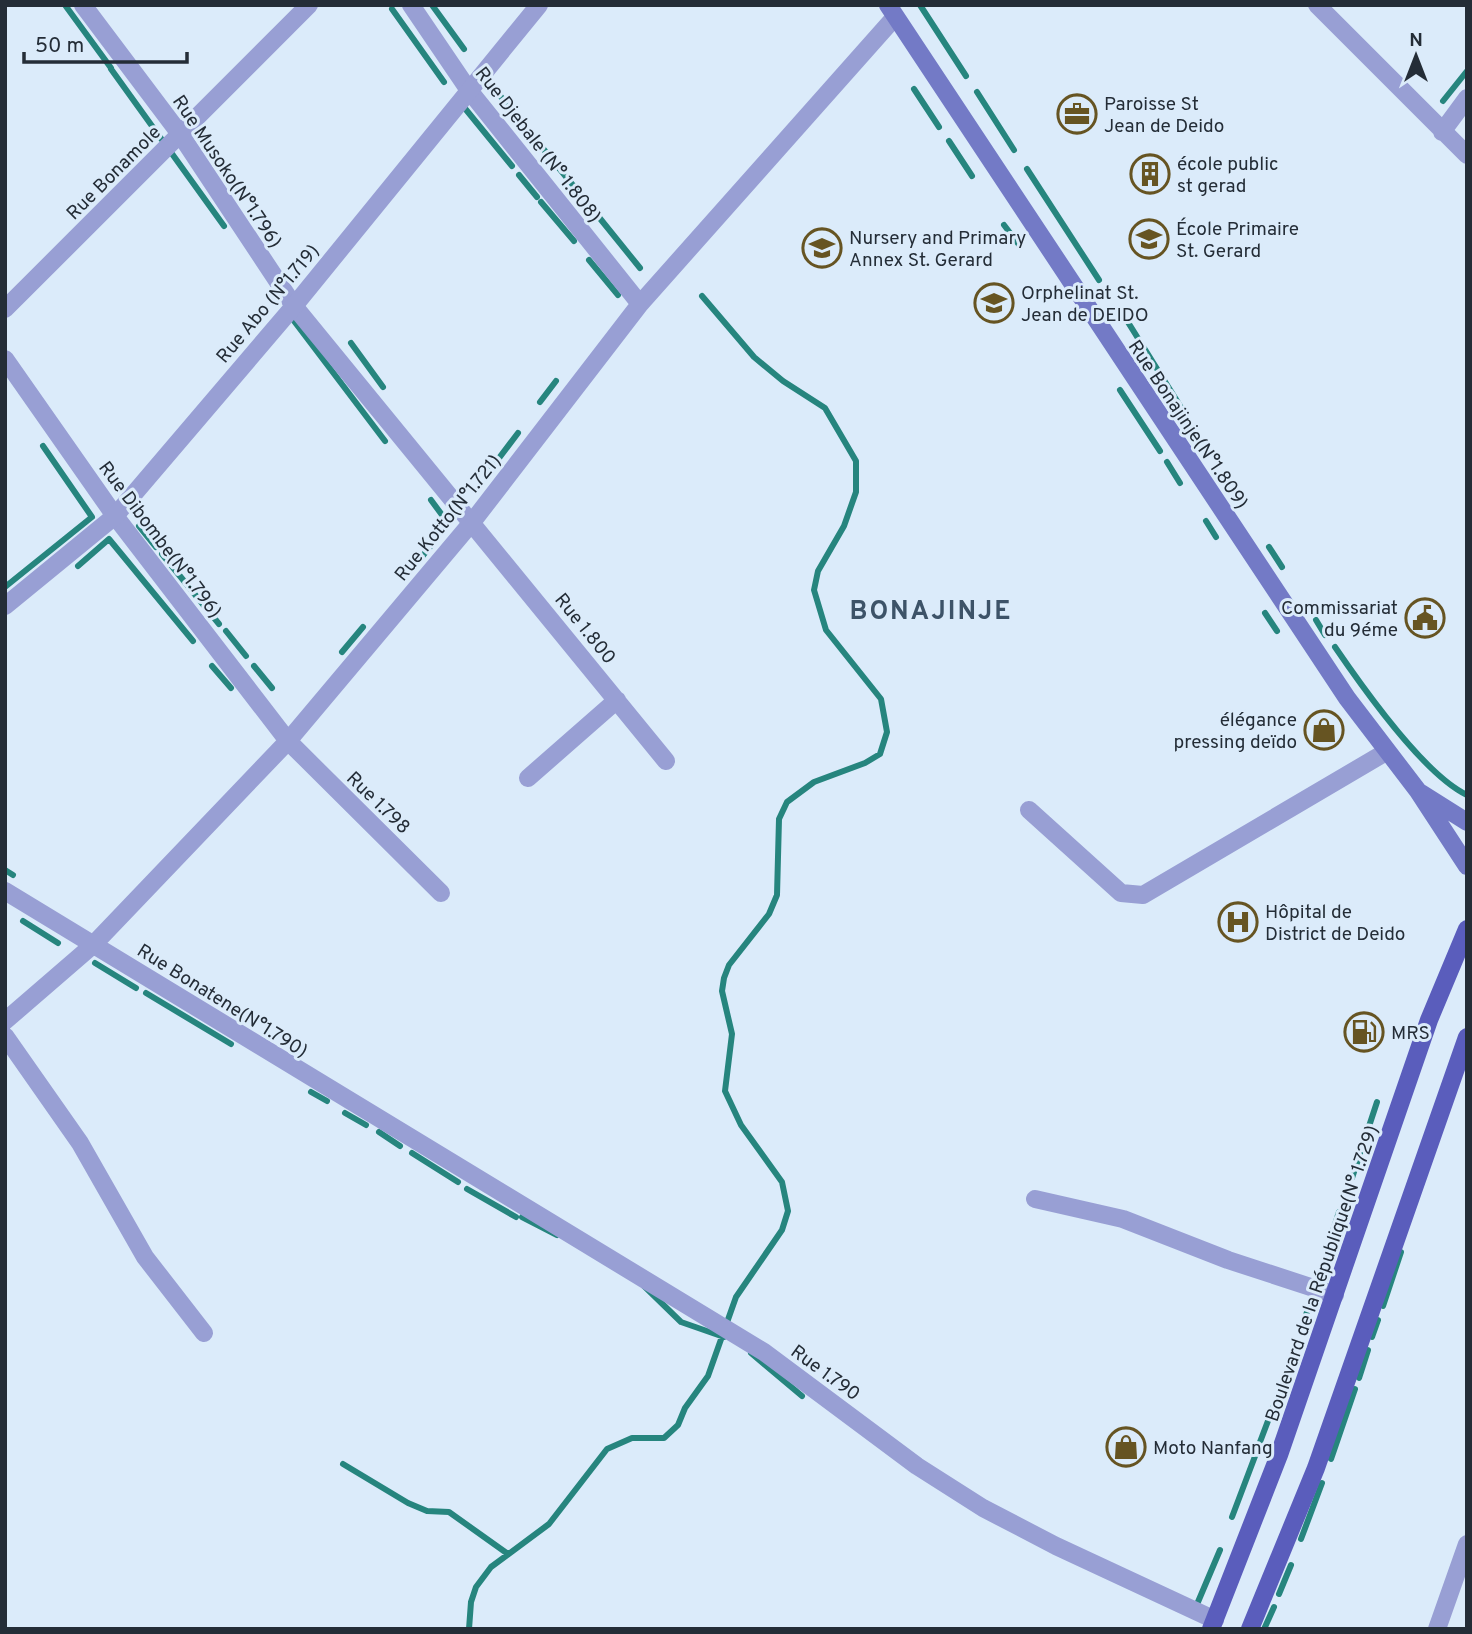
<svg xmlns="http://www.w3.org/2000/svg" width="1472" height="1634" viewBox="0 0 1472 1634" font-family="Overpass,sans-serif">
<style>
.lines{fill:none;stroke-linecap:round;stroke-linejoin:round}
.stream{stroke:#26857e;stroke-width:6}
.minor{stroke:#989fd4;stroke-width:18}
.tertiary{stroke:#989fd4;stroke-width:18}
.secondary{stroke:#737ac6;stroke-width:18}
.primary{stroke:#5a5dbc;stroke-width:18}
.labels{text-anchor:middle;stroke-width:6;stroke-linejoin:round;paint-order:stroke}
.poi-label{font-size:19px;fill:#242d37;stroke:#dbebfa;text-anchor:start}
.street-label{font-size:19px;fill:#242d37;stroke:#dbebfa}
.district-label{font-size:26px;font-weight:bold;letter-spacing:2px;fill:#3d5368;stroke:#dbebfa}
</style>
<rect width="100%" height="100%" fill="#dbebfa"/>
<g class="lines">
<!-- stream -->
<path class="stream" d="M65 5 111 68
M432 5 464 49
M920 5 966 76
M392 9 444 82
M111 69 224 226
M493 87 589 205
M914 89 939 127
M977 92 1014 150
M1443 101 1467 71
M463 106 512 166
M198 134 227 175
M949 141 972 176
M1027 169 1099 280
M519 175 537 197
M541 202 574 241
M598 216 640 268
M1004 225 1020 246
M589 260 618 295
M291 317 385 441
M1126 319 1182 409
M351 343 383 387
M1120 390 1160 451
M540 402 556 381
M1167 462 1180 483
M487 474 518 433
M431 500 445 519
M1206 521 1216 537
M139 526 156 547
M1269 547 1282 567
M162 554 219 624
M420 559 434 542
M78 566 109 539 193 641
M5 587 92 517 43 446
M1265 613 1277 631
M1316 620 1325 635
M226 631 246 656
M1335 647C1363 688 1423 774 1467 795
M342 652 363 627
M212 666 231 688
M254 666 272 688
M5 870 13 875
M23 921 58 943
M95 963 136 988
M146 993 231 1044
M311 1092 327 1101
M345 1113 366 1125
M379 1132 400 1146
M412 1153 458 1182
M1352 1178 1377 1102
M467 1189 516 1217
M522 1217 557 1235
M1332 1234 1339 1212
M644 1286 681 1322 724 1337
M1383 1306 1401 1252
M1306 1315 1311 1298
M1372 1337 1378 1320
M751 1353 802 1396
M1359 1378 1368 1350
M1260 1442 1280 1389
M1331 1459 1355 1389
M343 1464 408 1503 427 1511 449 1512 508 1554
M1232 1517 1257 1451
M1301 1539 1322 1483
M1279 1594 1291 1565
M1195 1609 1220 1550
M1265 1627 1274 1607
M469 1629 471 1602 476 1587 491 1567 549 1524 607 1449 632 1438H664L678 1425 685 1408 708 1376 736 1297 782 1230 788 1211 782 1182 741 1125 725 1091 732 1034 722 991 724 978 729 965 769 914 777 895 779 819 787 802 814 782 865 763 880 754 887 732 881 699 826 630 814 590 818 571 844 526 856 492V461L825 408 783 381 754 357 702 296"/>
<!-- minor -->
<path class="minor" d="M83 5 180 134 294 306 666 761
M411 5 468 89 640 304
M1317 5 1467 155
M1442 132 1467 98
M5 309 309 5
M5 359 115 516 288 741 441 893
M528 778 617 700
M1029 810 1121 893 1143 895 1386 752
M5 891 764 1352 917 1466 983 1508 1056 1546 1215 1620
M5 1021 93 945 288 741 473 521 640 304 895 17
M5 1036 80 1143 145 1257 204 1333
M1035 1199 1123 1219 1228 1260 1335 1295
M1437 1629 1467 1544"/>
<!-- tertiary -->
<path class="tertiary" d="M5 606 115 516 294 306 539 5"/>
<!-- secondary -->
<path class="secondary" d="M888 5 1347 698 1418 791 1467 866
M1421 793 1467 822"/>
<!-- primary -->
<path class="primary" d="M1211 1629 1279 1455 1429 1020 1467 929
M1250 1629 1316 1468 1467 1037"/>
</g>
<!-- icons -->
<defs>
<g id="office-ring" transform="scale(2.0125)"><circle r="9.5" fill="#dbebfa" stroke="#665422" stroke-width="1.5"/><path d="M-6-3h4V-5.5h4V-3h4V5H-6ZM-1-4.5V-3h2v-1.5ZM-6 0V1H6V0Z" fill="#665422"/></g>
<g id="building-ring" transform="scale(2.0125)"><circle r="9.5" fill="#dbebfa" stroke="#665422" stroke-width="1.5"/><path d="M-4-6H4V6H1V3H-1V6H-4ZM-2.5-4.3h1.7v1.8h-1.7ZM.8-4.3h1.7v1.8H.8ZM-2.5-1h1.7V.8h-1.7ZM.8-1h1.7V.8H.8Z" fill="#665422"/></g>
<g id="school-ring" transform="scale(2.0125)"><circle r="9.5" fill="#dbebfa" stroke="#665422" stroke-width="1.5"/><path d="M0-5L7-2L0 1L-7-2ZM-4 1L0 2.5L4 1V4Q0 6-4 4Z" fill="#665422"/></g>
<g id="civic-ring" transform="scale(2.0125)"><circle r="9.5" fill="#dbebfa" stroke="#665422" stroke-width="1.5"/><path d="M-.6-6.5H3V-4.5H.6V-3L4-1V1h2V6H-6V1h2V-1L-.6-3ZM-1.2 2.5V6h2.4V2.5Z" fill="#665422"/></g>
<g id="shop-ring" transform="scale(2.0125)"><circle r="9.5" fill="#dbebfa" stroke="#665422" stroke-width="1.5"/><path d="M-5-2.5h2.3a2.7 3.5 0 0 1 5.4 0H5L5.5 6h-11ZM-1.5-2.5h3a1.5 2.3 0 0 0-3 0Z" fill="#665422"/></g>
<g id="hospital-ring" transform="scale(2.0125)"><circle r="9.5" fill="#dbebfa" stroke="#665422" stroke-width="1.5"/><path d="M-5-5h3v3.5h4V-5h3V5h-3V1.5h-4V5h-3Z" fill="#665422"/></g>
<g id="fuel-ring" transform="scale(2.0125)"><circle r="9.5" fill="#dbebfa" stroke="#665422" stroke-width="1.5"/><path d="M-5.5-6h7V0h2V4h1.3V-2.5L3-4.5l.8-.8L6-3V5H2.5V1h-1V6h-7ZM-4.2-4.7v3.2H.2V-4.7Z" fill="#665422"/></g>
</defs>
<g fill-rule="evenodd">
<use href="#office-ring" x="1077" y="114"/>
<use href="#building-ring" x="1150" y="174"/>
<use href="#school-ring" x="1149" y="239"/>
<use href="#school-ring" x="822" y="248"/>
<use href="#school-ring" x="994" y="303"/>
<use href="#civic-ring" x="1425" y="618"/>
<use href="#shop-ring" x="1324" y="730"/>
<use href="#hospital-ring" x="1238" y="922"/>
<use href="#fuel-ring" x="1364" y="1032"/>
<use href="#shop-ring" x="1126" y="1447"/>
</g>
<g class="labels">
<!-- poi labels -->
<g class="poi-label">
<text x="1104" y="110">Paroisse St<tspan x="1104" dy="22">Jean de Deido</tspan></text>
<text x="1177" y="170">école public<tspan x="1177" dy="22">st gerad</tspan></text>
<text x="1176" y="235">École Primaire<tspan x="1176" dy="22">St. Gerard</tspan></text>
<text x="849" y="244">Nursery and Primary<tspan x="849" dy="22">Annex St. Gerard</tspan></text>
<text x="1021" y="299">Orphelinat St.<tspan x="1021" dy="22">Jean de DEIDO</tspan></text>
<text x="1398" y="614" text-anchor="end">Commissariat<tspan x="1398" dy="22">du 9éme</tspan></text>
<text x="1297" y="726" text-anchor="end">élégance<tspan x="1297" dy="22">pressing deïdo</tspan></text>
<text x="1265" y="918">Hôpital de<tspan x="1265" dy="22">District de Deido</tspan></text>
<text x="1391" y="1039">MRS</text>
<text x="1153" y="1454">Moto Nanfang</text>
</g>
<!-- street labels -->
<g class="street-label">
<text transform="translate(539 144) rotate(52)" y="7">Rue Djebale (N° 1.808)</text>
<text transform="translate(228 171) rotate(56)" y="7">Rue Musoko(N°1.796)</text>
<text transform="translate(113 172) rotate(-45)" y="7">Rue Bonamole</text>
<text transform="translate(267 303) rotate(-50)" y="7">Rue Abo (N°1.719)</text>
<text transform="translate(1189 424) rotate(56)" y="7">Rue Bonajinje(N°1.809)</text>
<text transform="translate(447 517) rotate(-51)" y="7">Rue Kotto(N°1.721)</text>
<text transform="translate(161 539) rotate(53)" y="7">Rue Dibombe(N°1.796)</text>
<text transform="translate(586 628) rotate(51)" y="7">Rue 1.800</text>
<text transform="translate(379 802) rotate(44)" y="7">Rue 1.798</text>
<text transform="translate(223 1000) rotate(32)" y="7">Rue Bonatene(N°1.790)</text>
<text transform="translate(1321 1273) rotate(-71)" y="7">Boulevard de la République(N° 1.729)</text>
<text transform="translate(826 1372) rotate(36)" y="7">Rue 1.790</text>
</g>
<!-- district labels -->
<g class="district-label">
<text x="931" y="619">BONAJINJE</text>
</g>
</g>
<!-- border -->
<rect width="1472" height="1634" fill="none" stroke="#242d37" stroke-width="14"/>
<!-- north arrow -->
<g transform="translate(1416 56)" stroke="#dbebfa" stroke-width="5" paint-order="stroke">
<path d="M0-5L12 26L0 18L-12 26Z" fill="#242d37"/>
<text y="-10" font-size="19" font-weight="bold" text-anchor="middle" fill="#242d37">N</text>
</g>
<!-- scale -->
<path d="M24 52v10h163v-10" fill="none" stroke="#242d37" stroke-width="3.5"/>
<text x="35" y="52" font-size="21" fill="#242d37" stroke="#dbebfa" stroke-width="5" paint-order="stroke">50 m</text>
</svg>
